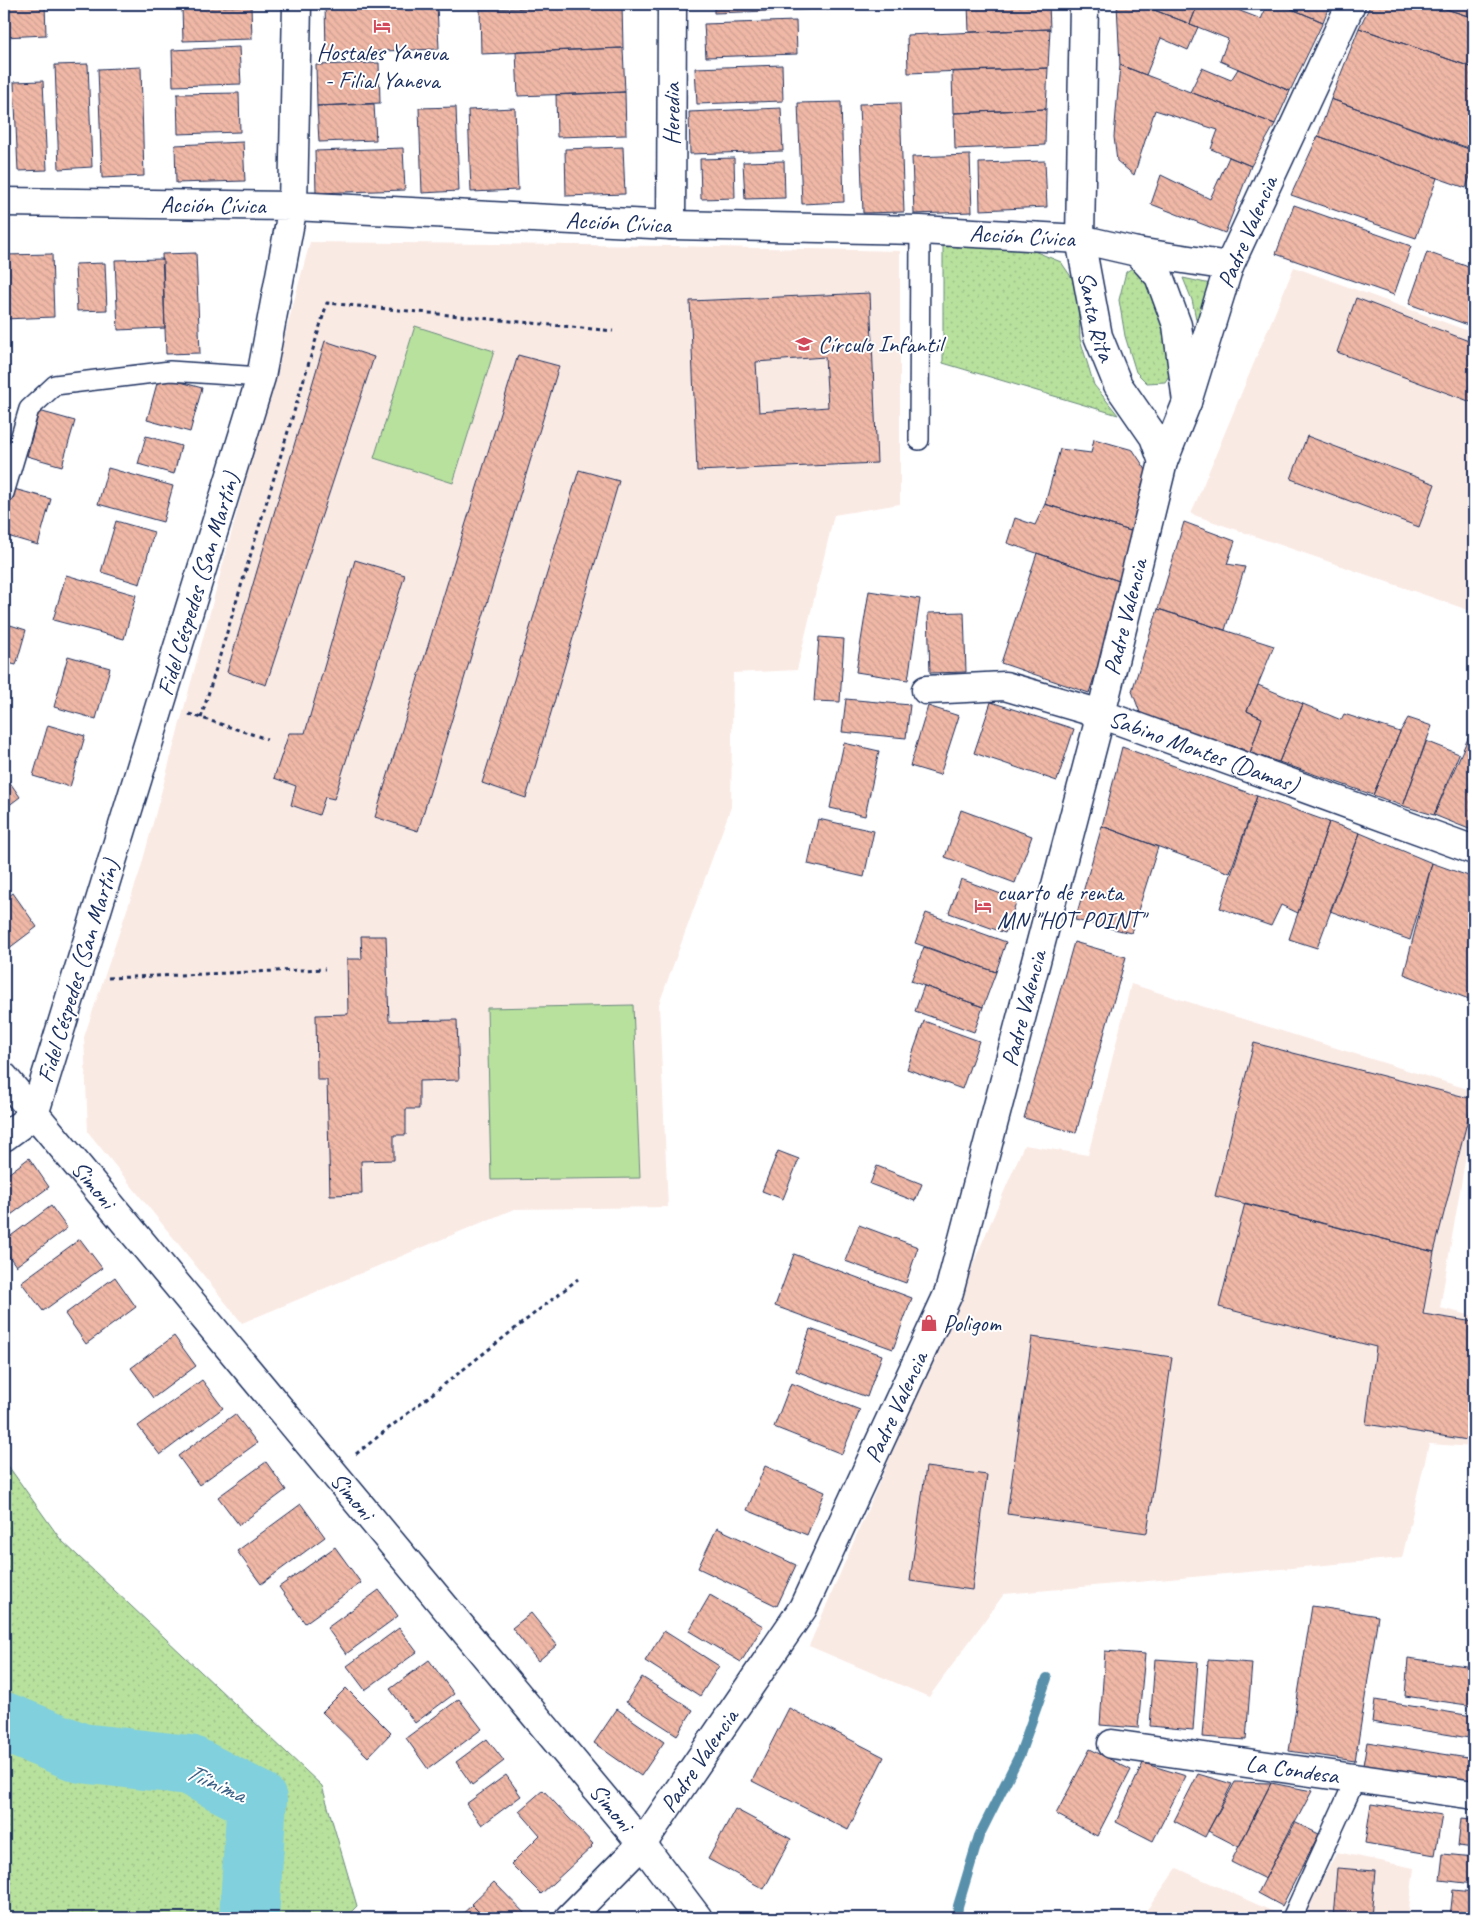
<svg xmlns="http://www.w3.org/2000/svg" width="1478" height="1922" viewBox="0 0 1478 1922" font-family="Caveat,sans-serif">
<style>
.built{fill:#faeae4}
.green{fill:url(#green-dots);stroke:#6a887e}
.pitch{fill:#b8e19d;stroke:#6a887e}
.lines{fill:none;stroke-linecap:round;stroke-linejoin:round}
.stream{stroke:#5890ab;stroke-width:10}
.river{stroke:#81d0de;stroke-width:60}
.building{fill:url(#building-back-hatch);stroke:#1b2f5e;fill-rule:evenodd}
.service-casing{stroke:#1b2f5e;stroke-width:22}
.minor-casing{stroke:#1b2f5e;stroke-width:31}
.tertiary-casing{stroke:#1b2f5e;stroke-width:31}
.secondary-casing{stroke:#1b2f5e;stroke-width:31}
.path{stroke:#1b2f5e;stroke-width:3;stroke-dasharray:4 4;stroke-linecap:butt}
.service{stroke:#fff;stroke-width:19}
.minor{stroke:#fff;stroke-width:28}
.tertiary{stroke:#fff;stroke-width:28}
.secondary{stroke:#fff;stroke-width:28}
.labels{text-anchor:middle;stroke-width:4;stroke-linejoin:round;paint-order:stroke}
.poi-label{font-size:24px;fill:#1b2f5e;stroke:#fff;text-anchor:start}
.street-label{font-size:24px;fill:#1b2f5e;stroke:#fff}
.water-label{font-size:25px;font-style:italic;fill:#3a5f84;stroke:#fff}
</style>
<defs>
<pattern id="green-dots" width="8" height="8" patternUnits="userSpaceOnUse" patternTransform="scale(1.25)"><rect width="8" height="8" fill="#b8e19d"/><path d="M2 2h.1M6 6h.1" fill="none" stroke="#9ec18a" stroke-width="1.8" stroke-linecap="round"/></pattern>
<pattern id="building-back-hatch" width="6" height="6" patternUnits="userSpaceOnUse" patternTransform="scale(1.25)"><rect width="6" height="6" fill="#f0b8a6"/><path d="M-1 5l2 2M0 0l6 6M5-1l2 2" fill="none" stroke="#cd9e91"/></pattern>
</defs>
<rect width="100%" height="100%" fill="#fff"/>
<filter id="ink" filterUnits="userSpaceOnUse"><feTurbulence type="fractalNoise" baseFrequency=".02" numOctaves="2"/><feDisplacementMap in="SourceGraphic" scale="10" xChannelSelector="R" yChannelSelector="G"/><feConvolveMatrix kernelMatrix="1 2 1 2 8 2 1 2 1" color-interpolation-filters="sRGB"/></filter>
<g filter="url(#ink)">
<!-- built -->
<path class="built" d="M310 242 671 246 900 251V504L834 515 797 670 733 673 731 807 659 1004 668 1207 514 1209 242 1323 88 1132 84 1037 140 871Z
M1294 267 1474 333V612L1191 514Z
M1131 984 1474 1091V1108L1440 1308 1474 1316V1447L1429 1444 1402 1558 1004 1594 929 1697 809 1646 1024 1145 1088 1155Z
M1337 1852 1414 1868 1408 1918H1301Z
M1177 1868 1287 1918H1141Z"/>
<!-- green -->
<path class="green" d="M943 245 1029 249 1061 262 1078 287 1080 339 1094 385 1118 415 943 363Z
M1137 265 1148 267 1174 368 1165 382 1147 383 1136 372 1125 336 1119 300 1126 272Z
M1183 278 1220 286 1199 333 1192 300Z
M4 1460 61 1540 322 1786 357 1906 345 1918H4Z"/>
<!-- pitch -->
<path class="pitch" d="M415 326 494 351 453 483 374 458Z
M633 1005 640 1178 491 1180 487 1008Z"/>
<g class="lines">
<!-- stream -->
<path class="stream" d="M957 1918 958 1906 979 1836 1020 1754 1047 1678"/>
<!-- river -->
<path class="river" d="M4 1722 81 1753 189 1765 257 1800 249 1918"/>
</g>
<!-- building -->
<path class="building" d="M4 4H45L46 35 4 37Z
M325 4H437L439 49 326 53Z
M518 4H622V5L518 8Z
M714 4H851V8L714 13Z
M968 4H1049L1050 29 969 32Z
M1117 4H1139L1198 27 1188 50 1161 38 1146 75 1120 65Z
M1139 4H1198L1190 24Z
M1198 4H1222L1261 19 1268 4H1280L1323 22 1290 91 1220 61 1228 39 1190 24Z
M1280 4H1330L1323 22Z
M1371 4H1431L1474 18V68L1359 28Z
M1431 4H1474V18Z
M622 5 623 48 481 54 480 9Z
M251 6 252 39 183 41 182 8Z
M796 21 797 54 706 57 704 24Z
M1359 28 1474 68V151L1331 99Z
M1050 29 1048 68 908 73 907 35Z
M239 47 241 84 173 86 172 50Z
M623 48 625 92 518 96 516 52Z
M379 63 380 103 317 106 316 65Z
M88 64 92 167 59 169 55 65Z
M782 65 783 101 697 104 695 68Z
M1120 65 1190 92 1275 124 1251 166 1211 149 1218 130 1155 110 1134 175 1117 161 1114 137Z
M141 67 144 176 102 178 98 69Z
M1048 68 1046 109 953 113 952 72Z
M1202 68 1231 80 1238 69 1290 91 1275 124 1190 92Z
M43 81 47 170 18 171 14 82Z
M625 92 626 135 557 137 556 95Z
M239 93 240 132 178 134 177 94Z
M1331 99 1474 150V165L1466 188 1318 136Z
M841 102 844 202 802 204 798 103Z
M900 103 904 212 863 213 859 104Z
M374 104 376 140 319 142 317 106Z
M456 107 459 191 422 193 419 108Z
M515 108 518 190 471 192 468 110Z
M781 108 783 151 690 154 689 112Z
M1046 109 1045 145 955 149 954 113Z
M1318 136 1437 178 1416 238 1291 195Z
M243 142 245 181 176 183 175 145Z
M623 147 625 194 566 196 565 149Z
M403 148 405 190 316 193 315 151Z
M970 155 972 212 914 214 912 157Z
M1229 157 1251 166 1225 233 1151 204 1161 175 1210 199Z
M734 158 735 198 701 199 700 159Z
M784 161 785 198 745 199 743 162Z
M1045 161 1047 207 980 210 979 163Z
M1294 205 1411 246 1394 295 1276 254Z
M1427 252 1474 269V327L1409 304Z
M196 253 200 353 166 354 162 254Z
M52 254 54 317 4 319V255Z
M163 259 165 328 118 330 115 260Z
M105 263 107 310 77 311 75 264Z
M870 293 877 463 697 471 690 301ZM825 357 828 407 759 412 756 362Z
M1356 298 1474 343V403L1337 352Z
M325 341 374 357 266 685 227 672Z
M518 355 559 366 418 831 375 817Z
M159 376 202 388 190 432 147 420Z
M39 411 75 421 62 466 27 456Z
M146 436 181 446 174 474 138 464Z
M1307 436 1435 484 1419 527 1291 479Z
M1094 439 1133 450 1150 476 1140 534 1045 504 1060 449 1091 453Z
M108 468 173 486 163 522 98 504Z
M579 470 619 481 526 798 482 783Z
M14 489 51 499 38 545 4 535V526Z
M1045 504 1140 534 1125 583 1007 543 1015 518 1035 525Z
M116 521 154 532 140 584 101 572Z
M1184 522 1235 541 1227 564 1245 567 1225 630 1158 609Z
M1037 553 1125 583 1089 693 1001 663Z
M355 560 405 575 334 799 325 797 319 815 291 805 296 786 274 778 289 733H305Z
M66 575 136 595 124 639 53 620Z
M869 591 920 599 908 680 856 672Z
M1158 609 1274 646 1247 711 1262 718 1250 753 1242 749 1142 718 1132 691Z
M964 612 966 672 930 673 928 613Z
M4 623 26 630 16 665 4 662Z
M819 637 844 639 840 702 814 701Z
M68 656 110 668 96 719 54 707Z
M1258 685 1303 704 1279 762 1250 753 1262 718 1247 711Z
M846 699 910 705 906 738 842 732Z
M991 702 1074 729 1057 781 974 753Z
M1303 704 1341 720 1344 714 1400 732 1373 795 1279 762Z
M928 706 959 716 940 775 910 766Z
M1408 718 1432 726 1403 806 1373 795 1400 732Z
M48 725 85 736 70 787 33 776Z
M1474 725V831L1434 815Z
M1426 741 1459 754 1434 815 1403 806Z
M844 743 879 751 865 816 830 808Z
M1122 747 1257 796 1230 873 1102 826Z
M4 774 20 797 4 809Z
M1257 796 1329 822 1298 913 1281 905 1271 926 1220 908Z
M961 810 1032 836 1015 883 945 857Z
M818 819 874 831 864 877 808 864Z
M1329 822 1360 833 1317 948 1289 939Z
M1102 826 1158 847 1131 933 1075 920Z
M1360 833 1432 863 1410 940 1330 911Z
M1432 863 1474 878V1001L1404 974Z
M961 879 1017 900 1005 933 949 913Z
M13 893 37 927 4 952V900Z
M926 913 1006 942 996 972 915 943Z
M361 936H386L389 1021 457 1020 459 1080 419 1081V1109H406V1135H394V1160L361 1161 362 1194 330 1195 327 1080H317L316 1015 348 1014 347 959H362Z
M1074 942 1126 957 1076 1133 1024 1118Z
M924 947 996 972 983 1007 911 981Z
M924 986 983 1007 974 1032 915 1011Z
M924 1021 979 1041 962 1089 907 1069Z
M1254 1043 1473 1099 1434 1252 1215 1196Z
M778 1151 799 1159 783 1199 762 1191Z
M29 1158 49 1187 4 1220V1177Z
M877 1166 922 1184 915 1201 870 1184Z
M1245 1203 1434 1252 1423 1314 1474 1322V1441L1366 1424 1376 1347 1219 1307Z
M51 1206 67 1228 16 1266 4 1249V1241Z
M859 1225 918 1247 906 1283 845 1261Z
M80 1239 102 1268 43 1311 21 1282Z
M794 1254 912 1298 893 1349 775 1306Z
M115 1277 136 1307 86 1344 65 1314Z
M810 1329 882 1355 867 1397 796 1371Z
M174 1336 196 1366 153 1398 131 1368Z
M1032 1337 1172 1357 1147 1533 1007 1514Z
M202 1380 223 1408 160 1455 138 1426Z
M791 1383 860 1410 842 1454 774 1427Z
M235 1414 257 1443 199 1485 178 1456Z
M266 1462 286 1490 239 1525 218 1497Z
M765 1466 825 1492 807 1535 747 1510Z
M926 1467 987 1475 972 1590 910 1581Z
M301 1504 325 1537 261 1584 237 1551Z
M717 1528 796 1565 777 1606 698 1568Z
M335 1547 361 1583 305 1623 279 1587Z
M379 1590 398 1616 346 1654 327 1628Z
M710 1595 763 1626 741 1662 689 1631Z
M1312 1606 1378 1616 1355 1761 1289 1751Z
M531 1613 557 1645 538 1661 512 1628Z
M399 1628 417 1652 365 1690 347 1666Z
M664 1631 719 1666 700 1696 645 1661Z
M1105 1651 1145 1654 1138 1728 1100 1725Z
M1408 1658 1474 1667V1706L1405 1696Z
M1155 1659 1198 1662 1193 1730 1150 1726Z
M429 1660 454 1694 415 1723 390 1689Z
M1208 1660 1252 1663 1246 1740 1202 1737Z
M642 1677 693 1710 677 1735 626 1702Z
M346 1688 391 1733 368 1757 322 1712Z
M459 1699 482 1729 428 1769 406 1738Z
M1375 1700 1472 1716 1469 1738 1372 1722Z
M789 1708 884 1757 848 1830 752 1781Z
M617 1709 664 1742 641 1776 594 1743Z
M487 1739 504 1761 472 1785 456 1762Z
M1367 1742 1474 1759 1470 1782 1363 1765Z
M1090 1749 1131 1770 1097 1836 1056 1814Z
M1143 1763 1186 1776 1153 1841 1116 1822Z
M1198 1774 1232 1784 1205 1837 1174 1821Z
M506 1775 521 1796 482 1825 466 1804Z
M1235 1782 1271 1783 1239 1847 1208 1831Z
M1271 1783 1312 1791 1265 1879 1231 1862Z
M543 1790 593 1844 591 1846 592 1847 541 1894 511 1864 540 1835 519 1811Z
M1371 1804 1442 1815 1435 1855 1365 1843Z
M735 1809 791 1839 764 1889 708 1859Z
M1461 1818 1474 1819V1848L1458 1846Z
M1294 1822 1319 1834 1282 1906 1258 1893Z
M1443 1854 1474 1857V1884L1440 1880Z
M1337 1868 1375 1871 1371 1918H1333Z
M494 1882 529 1918H485L471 1904Z
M1453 1890 1474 1892V1918H1450Z
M472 1905 485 1918H458Z
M828 1910 840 1918H823Z"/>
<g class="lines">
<!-- service casing -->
<g class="service-casing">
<path id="service" d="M919 440 920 230
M4 493 29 409 55 385 170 371 261 377
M1292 1918 1356 1778"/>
</g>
<!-- minor casing -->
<g class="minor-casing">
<g id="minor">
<path id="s1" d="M4 202 293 206 261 377 34 1115 4 1137"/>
<path id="s2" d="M671 225 672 4"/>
<path d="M926 690 1005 686 1101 714"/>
<path id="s3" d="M4 1077 642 1844 698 1918"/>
<path id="s4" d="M1112 1744 1474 1795"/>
</g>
</g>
<!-- tertiary casing -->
<g class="tertiary-casing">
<g id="tertiary">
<path id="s5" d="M297 4 293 206 671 225 920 230 1080 239 1137 252 1229 266"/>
<path id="s6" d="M1084 4 1080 239 1098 336 1118 385 1154 437 1163 462"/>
<path d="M1137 252 1159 276 1177 325 1187 402"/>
<path id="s7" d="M569 1918 642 1844 803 1608 949 1292 1101 714"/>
</g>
</g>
<!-- secondary casing -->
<g class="secondary-casing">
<g id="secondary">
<path id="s8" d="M1351 4 1229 266 1187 402 1163 462 1101 714 1474 850"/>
</g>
</g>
<!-- path -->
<path class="path" d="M189 714 267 739
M201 718 327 303 613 331
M108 978 325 969
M356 1454 578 1279"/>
<!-- service -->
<use href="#service" class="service"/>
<!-- minor -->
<use href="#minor" class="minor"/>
<!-- tertiary -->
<use href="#tertiary" class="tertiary"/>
<!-- secondary -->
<use href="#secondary" class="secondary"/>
</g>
</g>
<!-- icons -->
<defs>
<g id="hotel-bare" transform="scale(1.35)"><path d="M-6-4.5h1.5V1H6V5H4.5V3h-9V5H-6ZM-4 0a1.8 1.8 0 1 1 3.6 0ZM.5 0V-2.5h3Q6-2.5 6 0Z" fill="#d1495b" stroke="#fff" stroke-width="2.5" paint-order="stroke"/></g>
<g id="school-bare" transform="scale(1.35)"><path d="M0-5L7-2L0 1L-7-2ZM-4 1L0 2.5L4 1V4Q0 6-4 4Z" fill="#d1495b" stroke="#fff" stroke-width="2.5" paint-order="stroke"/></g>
<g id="shop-bare" transform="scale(1.35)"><path d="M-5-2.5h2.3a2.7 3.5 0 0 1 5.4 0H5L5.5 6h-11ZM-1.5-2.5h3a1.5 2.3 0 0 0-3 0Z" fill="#d1495b" stroke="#fff" stroke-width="2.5" paint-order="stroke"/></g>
</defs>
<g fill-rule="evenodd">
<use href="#hotel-bare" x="382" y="26"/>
<use href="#school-bare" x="804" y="344"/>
<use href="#hotel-bare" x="983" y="906"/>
<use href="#shop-bare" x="929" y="1323"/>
</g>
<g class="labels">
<!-- poi labels -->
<g class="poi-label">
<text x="382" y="60" text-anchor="middle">Hostales Yaneva<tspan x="382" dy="28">- Filial Yaneva</tspan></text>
<text x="818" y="352">Círculo Infantil</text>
<text x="997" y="900">cuarto de renta<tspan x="997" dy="28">MN "HOT POINT"</tspan></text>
<text x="943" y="1331">Poligom</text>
</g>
<!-- street labels -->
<g class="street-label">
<text dy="8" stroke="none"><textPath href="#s2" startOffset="111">Heredia</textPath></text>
<text dy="8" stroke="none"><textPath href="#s1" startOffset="209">Acción Cívica</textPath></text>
<text dy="8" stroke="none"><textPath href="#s5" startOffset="528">Acción Cívica</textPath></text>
<text transform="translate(1247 232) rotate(-67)" y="8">Padre Valencia</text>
<text dy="8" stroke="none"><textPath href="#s5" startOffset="932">Acción Cívica</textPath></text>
<text dy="8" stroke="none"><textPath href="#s6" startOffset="314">Santa Rita</textPath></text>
<text transform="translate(198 584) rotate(-73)" y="8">Fidel Céspedes (San Martín)</text>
<text transform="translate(1125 617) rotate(-76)" y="8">Padre Valencia</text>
<text dy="8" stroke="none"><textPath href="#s8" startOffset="865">Sabino Montes (Damas)</textPath></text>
<text transform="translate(78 971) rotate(-73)" y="8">Fidel Céspedes (San Martín)</text>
<text dy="8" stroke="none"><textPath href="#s7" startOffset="1031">Padre Valencia</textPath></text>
<text dy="8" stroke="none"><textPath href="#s3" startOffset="140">Simoni</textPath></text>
<text dy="8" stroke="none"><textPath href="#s7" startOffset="611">Padre Valencia</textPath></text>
<text dy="8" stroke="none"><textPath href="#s3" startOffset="545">Simoni</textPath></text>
<text dy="8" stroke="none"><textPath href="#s7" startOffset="205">Padre Valencia</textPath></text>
<text dy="8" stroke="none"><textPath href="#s4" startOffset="182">La Condesa</textPath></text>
<text dy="8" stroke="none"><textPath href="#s3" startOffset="950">Simoni</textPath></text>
</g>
<!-- water labels -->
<g class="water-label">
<text transform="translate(216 1782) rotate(24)" y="9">Tíinima</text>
</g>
</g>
<!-- margin -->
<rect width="1478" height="1922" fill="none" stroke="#fff" stroke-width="20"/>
<rect x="10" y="10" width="1458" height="1902" fill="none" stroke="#1b2f5e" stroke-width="2" filter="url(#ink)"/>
</svg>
